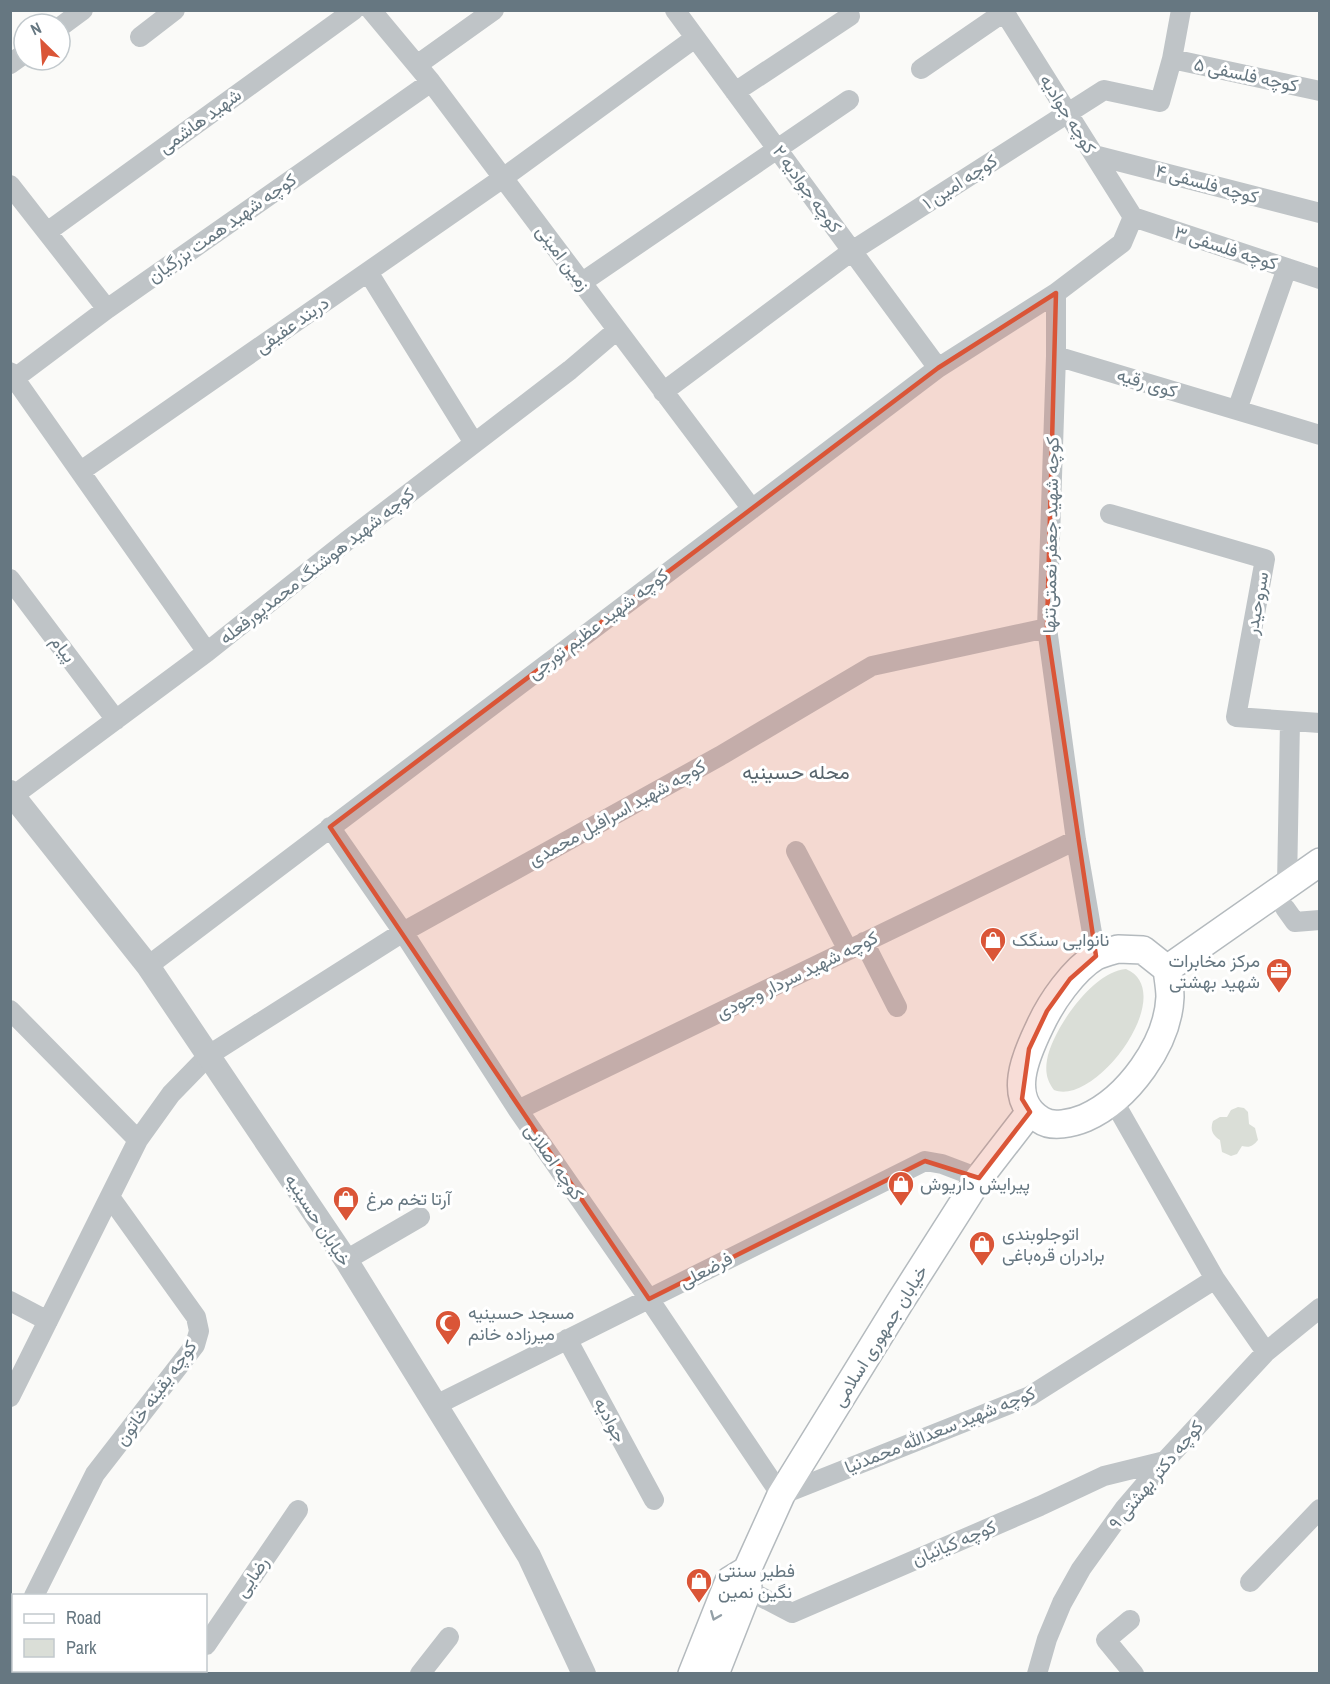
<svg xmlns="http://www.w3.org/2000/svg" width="1330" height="1684" viewBox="0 0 1330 1684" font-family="'Archivo Narrow',Vazirmatn,sans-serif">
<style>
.green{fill:#daded7}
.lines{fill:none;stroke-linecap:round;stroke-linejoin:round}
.secondary-casing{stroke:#b4babe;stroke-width:30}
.minor{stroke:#bfc4c7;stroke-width:20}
.tertiary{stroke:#bfc4c7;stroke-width:24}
.secondary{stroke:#fff;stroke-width:27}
.oneway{stroke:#94a0a7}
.marked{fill:#da5537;fill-opacity:0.2;stroke:#da5537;stroke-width:4.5;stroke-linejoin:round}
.labels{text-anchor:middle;stroke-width:6;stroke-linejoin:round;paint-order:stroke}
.street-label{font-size:18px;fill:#667781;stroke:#fff}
.poi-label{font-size:18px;fill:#667781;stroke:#fff;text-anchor:start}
.neighbourhood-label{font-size:20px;fill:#58656d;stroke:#fff}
</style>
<rect width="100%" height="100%" fill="#fafaf8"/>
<!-- green -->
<path class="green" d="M1126 969C1180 992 1096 1107 1054 1090 1047 1081 1045 1072 1047 1060 1052 1030 1093 971 1126 969Z
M1238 1107 1244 1108 1248 1112 1249 1124 1255 1128 1258 1140C1253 1146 1250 1148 1242 1146L1237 1154 1231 1156 1222 1152 1220 1140C1212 1135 1210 1129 1213 1121L1220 1117H1227L1231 1110Z"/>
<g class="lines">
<!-- secondary casing -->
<g class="secondary-casing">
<path id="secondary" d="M1118 949 1143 950 1167 969C1168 978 1170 988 1170 997 1168 1044 1128 1099 1085 1118 1073 1123 1052 1128 1041 1120 1006 1099 1026 1055 1040 1026 1051 1002 1073 970 1096 956 1103 953 1111 951 1118 949Z
M1167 969 1320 862
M692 1674 729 1581 747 1570
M715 1674 748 1590 747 1570 781 1495 900 1302 979 1178 1030 1112"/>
</g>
<!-- minor -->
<path class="minor" d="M371 10 431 82 752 509
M675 10 938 368
M1003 10 1133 217
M60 27 83 10
M140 37 175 10
M1172 59 1320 91
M10 64 24 54
M417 65 494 10
M921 69 1004 12
M735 92 850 16
M1094 155 1320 213
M10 185 107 309
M1133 217 1320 279
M47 232 354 10
M368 272 474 443
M581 283 849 100
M1056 293V356L1047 628 1076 840 1096 956
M1056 356 1320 435
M10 372 207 652
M15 378 107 309 431 82
M663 392 852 251 1104 90 1160 102 1172 59 1181 10
M1237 410 1287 268
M81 471 503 178 695 38
M1110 514 1265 559 1236 717 1320 723
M10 579 116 720
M13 796 207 652 348 540 570 370 617 330
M330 827 403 932 518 1110 649 1299 781 1495 1030 1396 1215 1279
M796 851 848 950
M1287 885 1290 721
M1285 908 1295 922 1320 920
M864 942 897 1007
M148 966 938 368 1056 293 1122 243 1133 217
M10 1010 138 1140
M1113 1100 1215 1279 1266 1352
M518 1110 1076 840
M346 1260 420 1217
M10 1301 48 1321
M567 1339 654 1500
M10 1397 138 1140 171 1094 209 1055 403 932 720 756 872 666 1047 628
M436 1405 925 1161 942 1164 979 1178
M1250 1582 1320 1509
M748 1590 792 1613 1040 1506 1104 1476 1165 1461
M34 1596 95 1474 195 1345 199 1331 196 1317 110 1197
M10 1616 14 1618
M1130 1620 1106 1640 1134 1674
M206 1645 298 1510
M104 1670 109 1674
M69 1674 71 1670
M186 1674 188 1670
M420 1674 449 1637
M1037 1674 1047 1639 1062 1603 1081 1569 1124 1509 1165 1461 1266 1352 1320 1308"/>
<!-- tertiary -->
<path class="tertiary" d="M10 792 148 966 346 1260 529 1556 584 1674"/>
<!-- secondary -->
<use href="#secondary" class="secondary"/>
</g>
<!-- one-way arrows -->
<defs><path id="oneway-chevron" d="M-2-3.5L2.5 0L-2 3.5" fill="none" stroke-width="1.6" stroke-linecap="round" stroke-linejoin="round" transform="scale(1.5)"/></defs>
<use class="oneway" href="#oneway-chevron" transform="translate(715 1616) rotate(112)"/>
<!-- marked area -->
<path class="marked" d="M1056 293 1047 628 1096 956 1070 979 1047 1011 1029 1049 1022 1099 1030 1112 979 1178 925 1161 649 1299 330 827 938 368Z"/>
<!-- icons -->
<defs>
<g id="shop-pin" transform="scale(1.35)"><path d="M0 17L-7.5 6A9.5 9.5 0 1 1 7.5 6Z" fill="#da5537" stroke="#fff"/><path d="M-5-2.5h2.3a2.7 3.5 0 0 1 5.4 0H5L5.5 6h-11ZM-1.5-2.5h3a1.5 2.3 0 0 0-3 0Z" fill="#fff"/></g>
<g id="office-pin" transform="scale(1.35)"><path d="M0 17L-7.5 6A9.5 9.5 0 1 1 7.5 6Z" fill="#da5537" stroke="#fff"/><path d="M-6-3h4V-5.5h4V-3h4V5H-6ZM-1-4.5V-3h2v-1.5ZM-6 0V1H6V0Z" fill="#fff"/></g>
<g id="mosque-pin" transform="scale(1.35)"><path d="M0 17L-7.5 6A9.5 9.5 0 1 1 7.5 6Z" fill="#da5537" stroke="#fff"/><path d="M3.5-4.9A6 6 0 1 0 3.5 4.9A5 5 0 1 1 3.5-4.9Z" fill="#fff"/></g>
</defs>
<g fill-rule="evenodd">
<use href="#shop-pin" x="993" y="940"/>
<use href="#office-pin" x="1279" y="971"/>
<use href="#shop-pin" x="901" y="1184"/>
<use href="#shop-pin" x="346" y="1199"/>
<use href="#shop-pin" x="982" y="1244"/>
<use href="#mosque-pin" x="448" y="1323"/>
<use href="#shop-pin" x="699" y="1581"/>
</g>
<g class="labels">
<!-- street labels -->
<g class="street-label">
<text transform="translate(1246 75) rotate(12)" y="6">کوچه فلسفی ۵</text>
<text transform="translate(1068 114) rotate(58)" y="6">کوچه جوادیه</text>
<text transform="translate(200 121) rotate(-36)" y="6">شهید هاشمی</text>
<text transform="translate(960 182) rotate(-33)" y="6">کوچه امین ۱</text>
<text transform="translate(1207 184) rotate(15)" y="6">کوچه فلسفی ۴</text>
<text transform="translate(807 189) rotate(54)" y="6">کوچه جوادیه ۲</text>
<text transform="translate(222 228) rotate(-35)" y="6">کوچه شهید همت بزرگیان</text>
<text transform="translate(1226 248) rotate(18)" y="6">کوچه فلسفی ۳</text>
<text transform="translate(563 258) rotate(53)" y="6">زمین امینی</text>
<text transform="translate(292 325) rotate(-35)" y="6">دربند عفیفی</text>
<text transform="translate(1147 383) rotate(17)" y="6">کوی رقیه</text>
<text transform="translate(1051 535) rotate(-89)" y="6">کوچه شهید جعفر نعمتی‌تنها</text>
<text transform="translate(317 566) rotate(-38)" y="6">کوچه شهید هوشنگ محمدپورفعله</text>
<text transform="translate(1257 603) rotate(-80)" y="6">سروحیدر</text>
<text transform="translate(598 624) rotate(-37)" y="6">کوچه شهید عظیم تورجی</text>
<text transform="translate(63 649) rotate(53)" y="6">پیام</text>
<text transform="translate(617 813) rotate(-29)" y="6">کوچه شهید اسرافیل محمدی</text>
<text transform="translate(797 975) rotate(-26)" y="6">کوچه شهید سردار وجودی</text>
<text transform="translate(554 1162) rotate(55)" y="6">کوچه اصلانی</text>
<text transform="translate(318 1220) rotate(57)" y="6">خیابان حسینیه</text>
<text transform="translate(706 1270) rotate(-27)" y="6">فرضعلی</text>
<text transform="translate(880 1336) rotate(-58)" y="6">خیابان جمهوری اسلامی</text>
<text transform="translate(156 1393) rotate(-54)" y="6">کوچه یقینه خاتون</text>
<text transform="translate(610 1420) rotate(62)" y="6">جوادیه</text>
<text transform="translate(940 1430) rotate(-22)" y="6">کوچه شهید سعدالله محمدنیا</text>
<text transform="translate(1156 1475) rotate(-50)" y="6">کوچه دکتر بهشتی ۹</text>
<text transform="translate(954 1543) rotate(-23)" y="6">کوچه کیانیان</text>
<text transform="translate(252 1577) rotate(-56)" y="6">رضایی</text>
</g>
<!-- poi labels -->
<g class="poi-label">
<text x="1012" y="946">نانوایی سنگک</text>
<text x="1260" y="967" text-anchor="end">مرکز مخابرات<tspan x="1260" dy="21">شهید بهشتی</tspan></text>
<text x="920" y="1190">پیرایش داریوش</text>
<text x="366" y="1205">آرتا تخم مرغ</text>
<text x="1002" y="1240">اتوجلوبندی<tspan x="1002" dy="21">برادران قره‌باغی</tspan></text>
<text x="468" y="1319">مسجد حسینیه<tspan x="468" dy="21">میرزاده خانم</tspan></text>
<text x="718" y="1577">فطیر سنتی<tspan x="718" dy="21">نگین نمین</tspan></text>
</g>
<!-- neighbourhood labels -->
<g class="neighbourhood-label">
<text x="796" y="779">محله حسینیه</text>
</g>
</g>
<!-- border -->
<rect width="1330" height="1684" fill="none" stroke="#667781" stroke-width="24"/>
<!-- legend -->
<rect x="12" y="1594" width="195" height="78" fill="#ffffff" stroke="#c2c9cd" stroke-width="1.5"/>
<rect x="24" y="1614" width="30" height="9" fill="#ffffff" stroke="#c2c9cd" stroke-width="1.5"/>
<text x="66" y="1624" font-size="18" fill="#667781">Road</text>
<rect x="24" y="1639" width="30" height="18" fill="#daded7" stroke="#c2c9cd" stroke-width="1.5"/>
<text x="66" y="1654" font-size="18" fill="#667781">Park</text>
<!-- north arrow -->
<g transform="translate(42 42) rotate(335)"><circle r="28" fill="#ffffff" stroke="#c2c9cd" stroke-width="1.5"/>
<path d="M0-4.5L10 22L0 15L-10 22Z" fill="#da5537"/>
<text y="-9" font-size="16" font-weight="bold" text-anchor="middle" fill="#667781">N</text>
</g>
</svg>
